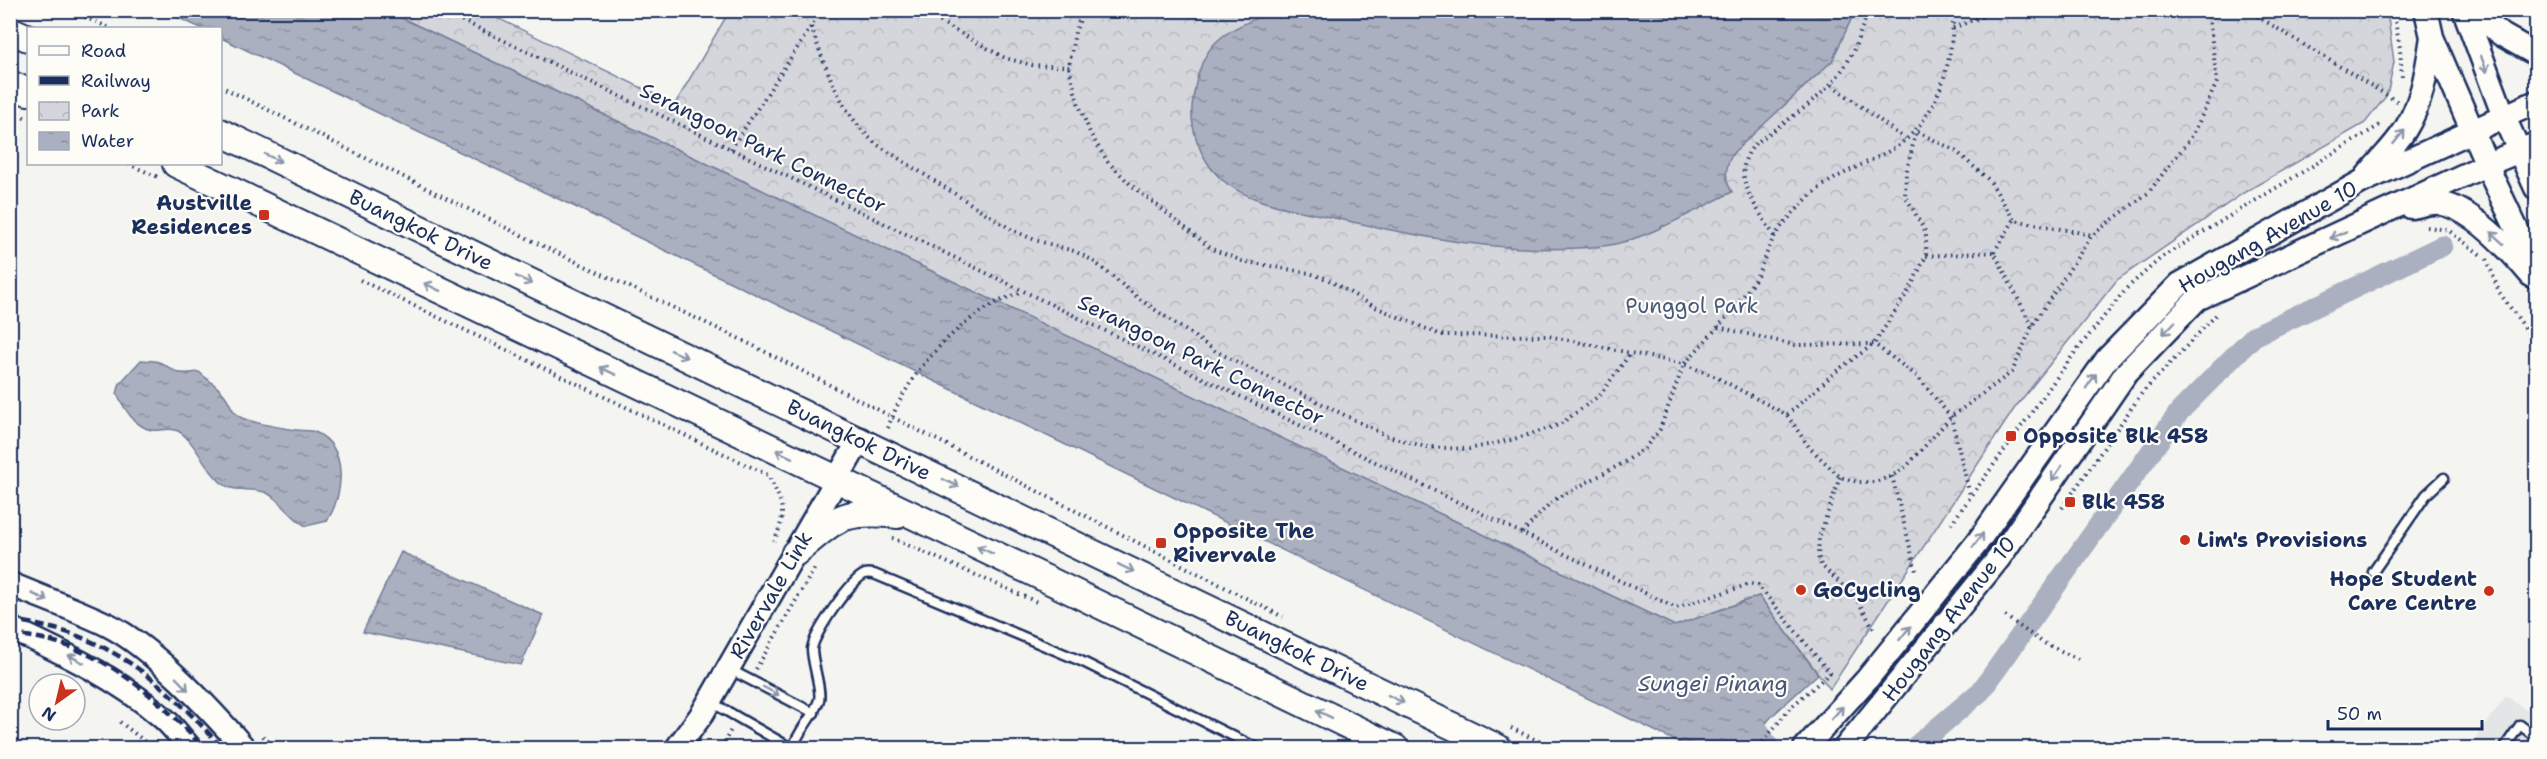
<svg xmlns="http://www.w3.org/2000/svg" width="2547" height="759" viewBox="0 0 2547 759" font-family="'Shantell Sans',sans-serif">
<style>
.built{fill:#e4e5e6}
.park{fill:url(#park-crowns);stroke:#78829c;stroke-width:1.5}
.water{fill:url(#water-ripples);stroke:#717c98;stroke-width:1.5}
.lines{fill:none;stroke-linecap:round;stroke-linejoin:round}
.canal{stroke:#aab0bf;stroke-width:21}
.lane-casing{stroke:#1b2f5e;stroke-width:13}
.secondary-casing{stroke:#1b2f5e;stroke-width:27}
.primary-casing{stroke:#1b2f5e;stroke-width:30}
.path{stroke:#1b2f5e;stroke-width:4;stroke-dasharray:1.5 4.5;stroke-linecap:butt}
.lane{stroke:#fdfcf7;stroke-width:8}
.secondary{stroke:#fdfcf7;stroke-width:22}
.primary{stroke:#fdfcf7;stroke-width:26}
.rail{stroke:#1b2f5e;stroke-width:4.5;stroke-dasharray:9 4.5;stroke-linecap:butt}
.oneway{stroke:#8c96aa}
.poi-dot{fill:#c8321e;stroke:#fdfcf7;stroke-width:2}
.labels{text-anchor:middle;stroke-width:4.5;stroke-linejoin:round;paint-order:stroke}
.street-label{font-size:21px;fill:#1b2f5e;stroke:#fdfcf7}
.poi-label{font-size:21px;font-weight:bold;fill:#1b2f5e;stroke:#fdfcf7;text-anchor:start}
.park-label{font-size:21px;fill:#49597d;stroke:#fdfcf7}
.water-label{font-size:22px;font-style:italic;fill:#46567b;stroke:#fdfcf7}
</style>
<defs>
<pattern id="park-crowns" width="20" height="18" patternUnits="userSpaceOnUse" patternTransform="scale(1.5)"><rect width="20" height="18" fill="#d4d6db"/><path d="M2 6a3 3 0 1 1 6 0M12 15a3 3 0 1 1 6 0" fill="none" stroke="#b5b8be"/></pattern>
<pattern id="water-ripples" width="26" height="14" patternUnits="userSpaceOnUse" patternTransform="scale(1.5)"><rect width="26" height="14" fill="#aab0bf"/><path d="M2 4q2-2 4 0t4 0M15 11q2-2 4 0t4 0" fill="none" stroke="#8a909e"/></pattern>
</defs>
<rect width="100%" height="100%" fill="#f4f4f1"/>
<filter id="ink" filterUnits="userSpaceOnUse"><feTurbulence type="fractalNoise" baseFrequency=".0167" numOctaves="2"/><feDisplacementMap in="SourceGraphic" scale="12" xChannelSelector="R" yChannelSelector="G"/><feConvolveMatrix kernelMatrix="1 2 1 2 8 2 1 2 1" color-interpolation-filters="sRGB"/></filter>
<g filter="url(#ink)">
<!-- built -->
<path class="built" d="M2506 696 2536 717V748H2468Z"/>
<!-- park -->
<path class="park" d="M730 10H2387L2394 62 2387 95 2365 123 2245 192 2117 280 2014 409 1830 689 1759 596 1675 626 387 11H483L675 104Z"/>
<!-- water -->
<path class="water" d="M1276 10H1855V11L1832 61 1734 152C1725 165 1724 179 1732 192 1696 210 1642 242 1603 246 1511 256 1419 237 1330 217 1293 209 1249 204 1220 178 1200 159 1188 126 1193 99 1202 38 1224 32 1276 10Z
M163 11H387L1675 626 1759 596 1818 674 1772 716 1750 742 1727 748H1690L590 214 221 38 220 28H201Z
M141 360C147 361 155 360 161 363 180 373 175 375 199 372 208 380 219 387 226 397 231 405 233 414 242 418 252 423 284 428 296 430 302 431 310 430 315 432 349 447 344 495 327 521L306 526C291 518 282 501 267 493 253 486 236 494 223 484 205 470 194 439 178 431 170 426 160 432 151 430 134 426 124 408 117 394L120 383Z
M401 552 543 615 521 665 363 632Z"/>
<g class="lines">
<!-- canal -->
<path class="canal" d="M1759 731 1769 748
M1914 748 1981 691 2180 411 2254 336 2442 246"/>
<!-- lane casing -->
<g class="lane-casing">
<path id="lane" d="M2373 572 2426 495 2444 478
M729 669 814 713
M711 702 791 748
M793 748C798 730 813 718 819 700 822 690 812 663 812 649 813 635 851 579 865 574 868 573 871 574 874 574L1081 661 1257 748
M2504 748 2520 725 2536 737"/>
</g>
<!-- secondary casing -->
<g class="secondary-casing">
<path id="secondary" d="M2426 10 2432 37 2493 179 2536 270
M2464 10 2504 117 2536 188
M2472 10 2502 35 2536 54
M2367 176C2379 161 2395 146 2405 130 2423 101 2427 69 2432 37
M2411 207C2419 206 2430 202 2439 203 2472 208 2510 250 2531 275
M10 584C43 598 77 610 108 625 153 648 211 710 244 748
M10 628C64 653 117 678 162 717 173 726 181 738 190 748
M677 748 702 714 860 439
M1805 748 1868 678 1977 543 2107 359 2180 284 2361 182 2536 102
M1845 748 1999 558 2126 373 2197 299 2488 164 2536 144"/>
</g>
<!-- primary casing -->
<g class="primary-casing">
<path id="primary" d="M10 30 28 38
M10 84 28 92
M220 132C645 340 1072 542 1498 748
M176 164 1038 575 1395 748
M795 553C837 518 841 509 898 515"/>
</g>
<!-- path -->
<path class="path" d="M68 10 110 28
M440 10 731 149 1676 608 1750 584 1758 585 1830 673 1790 708 1758 748
M919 10 1005 58 1032 65 1069 67
M1084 10 1075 32 1069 67 1077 100 1091 135 1108 162 1130 184 1212 249 1242 261 1309 273 1327 279 1373 306 1441 335 1548 336 1684 364C1707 339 1730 315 1749 288 1760 274 1765 255 1773 239 1780 226 1793 214 1802 204 1826 177 1861 167 1891 150 1938 123 1954 61 1953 10
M2247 10 2398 102
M2393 10 2400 48 2402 77
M2512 10 2519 19
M811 27C827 71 840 112 876 144L1014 231 1035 240 1074 251 1092 260 1141 300 1217 352 1385 435 1426 447 1469 449 1511 440 1559 425 1600 395 1630 354
M1953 28 1998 10
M1832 85 1905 139
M220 86 547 248 740 339 1283 617
M18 114 28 119
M731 149 822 10
M128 164 158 177
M2427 227 2448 230 2481 255
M1774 236C1757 206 1727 176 1755 144 1787 119 1827 97 1848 61 1858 45 1860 26 1871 10
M1994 252 2014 220
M1926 256 1994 252 2032 326
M2487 259 2499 292 2536 343
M360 280 768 475C782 503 788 511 774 541
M1718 327 1795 345 1874 344 1917 376 1951 417 1970 495
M1787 415 1839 369 1874 344 1909 290 1926 256V233L1905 195 1906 174 1916 131 1956 151 1990 181 2014 220 2092 235
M888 428C907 371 965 309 1023 292
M1892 476 1917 575
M1840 477 1819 538 1818 556 1821 565 1856 598 1874 629
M2062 508 2142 393 2216 315
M1951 524 2073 355 2127 288 2162 257 2380 125
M1522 533 1552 501 1623 463 1644 449 1660 429 1684 364 1716 377 1787 415 1809 447 1840 477 1858 482H1875L1892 476 1906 467 1951 417 2012 372 2032 326 2092 235 2148 193 2193 135 2217 82 2208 10
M892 538 1039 603
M2005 616 2042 642 2078 659
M756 669 816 566
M120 722 153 748
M1511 728 1553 748
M263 736 275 748
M721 748 732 728"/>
<!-- lane -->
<use href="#lane" class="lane"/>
<!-- secondary -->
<use href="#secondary" class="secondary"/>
<!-- primary -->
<use href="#primary" class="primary"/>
<!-- rail -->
<path class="rail" d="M10 621C21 621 32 623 42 626 118 641 173 692 222 748
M10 635C89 637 154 692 203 748"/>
</g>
<!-- one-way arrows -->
<defs><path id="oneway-shaft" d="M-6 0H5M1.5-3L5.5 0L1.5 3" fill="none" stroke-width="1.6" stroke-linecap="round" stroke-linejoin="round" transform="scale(1.5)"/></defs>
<g class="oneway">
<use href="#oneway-shaft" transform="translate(2484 64) rotate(70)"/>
<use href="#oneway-shaft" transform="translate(2399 137) rotate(-51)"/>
<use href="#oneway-shaft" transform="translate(273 158) rotate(26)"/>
<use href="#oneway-shaft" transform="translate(2338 235) rotate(156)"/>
<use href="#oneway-shaft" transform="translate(2497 238) rotate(-138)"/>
<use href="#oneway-shaft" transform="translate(524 280) rotate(26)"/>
<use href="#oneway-shaft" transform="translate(432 287) rotate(-154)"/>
<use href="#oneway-shaft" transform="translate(2169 328) rotate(134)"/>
<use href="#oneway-shaft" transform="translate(679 354) rotate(25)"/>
<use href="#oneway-shaft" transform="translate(608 371) rotate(-155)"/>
<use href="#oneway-shaft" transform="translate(2091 381) rotate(-55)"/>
<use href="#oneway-shaft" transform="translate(784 454) rotate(-155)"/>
<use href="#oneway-shaft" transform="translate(2057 473) rotate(124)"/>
<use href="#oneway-shaft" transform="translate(951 483) rotate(26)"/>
<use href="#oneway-shaft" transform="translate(1978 540) rotate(-54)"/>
<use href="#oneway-shaft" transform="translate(985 550) rotate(-155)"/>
<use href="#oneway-shaft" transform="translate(1126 568) rotate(26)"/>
<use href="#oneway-shaft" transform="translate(40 597) rotate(24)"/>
<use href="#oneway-shaft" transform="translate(1905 633) rotate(-51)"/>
<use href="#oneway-shaft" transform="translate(76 659) rotate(-153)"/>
<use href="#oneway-shaft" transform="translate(182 684) rotate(46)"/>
<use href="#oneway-shaft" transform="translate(771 691) rotate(28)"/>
<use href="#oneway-shaft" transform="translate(1396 699) rotate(26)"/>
<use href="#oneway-shaft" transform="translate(1837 713) rotate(-48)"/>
<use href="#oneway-shaft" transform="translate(1324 714) rotate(-154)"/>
</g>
</g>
<!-- markers -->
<g class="poi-dot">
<rect x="258" y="209" width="12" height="12" rx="3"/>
<rect x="2005" y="430" width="12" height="12" rx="3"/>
<rect x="2064" y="496" width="12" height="12" rx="3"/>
<circle cx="2185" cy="540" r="6"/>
<rect x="1155" y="537" width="12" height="12" rx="3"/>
<circle cx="1801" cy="590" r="6"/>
<circle cx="2489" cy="591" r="6"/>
</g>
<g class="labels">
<!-- street labels -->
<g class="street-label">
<text transform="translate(763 148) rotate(26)" y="7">Serangoon Park Connector</text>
<text transform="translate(421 230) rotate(26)" y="7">Buangkok Drive</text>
<text transform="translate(2268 237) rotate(-30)" y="7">Hougang Avenue 10</text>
<text transform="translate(1201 360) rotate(26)" y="7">Serangoon Park Connector</text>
<text transform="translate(859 440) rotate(26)" y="7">Buangkok Drive</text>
<text transform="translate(771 595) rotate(-60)" y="7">Rivervale Link</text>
<text transform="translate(1949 619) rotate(-52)" y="7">Hougang Avenue 10</text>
<text transform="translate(1297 651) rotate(26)" y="7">Buangkok Drive</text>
</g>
<!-- poi labels -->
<g class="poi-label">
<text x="252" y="210" text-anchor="end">Austville<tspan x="252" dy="24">Residences</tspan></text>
<text x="2023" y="443">Opposite Blk 458</text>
<text x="2082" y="509">Blk 458</text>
<text x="1173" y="538">Opposite The<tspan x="1173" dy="24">Rivervale</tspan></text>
<text x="2197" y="547">Lim's Provisions</text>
<text x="2477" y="586" text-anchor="end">Hope Student<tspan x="2477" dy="24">Care Centre</tspan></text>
<text x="1813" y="597">GoCycling</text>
</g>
<!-- park labels -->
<g class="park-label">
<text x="1692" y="313">Punggol Park</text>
</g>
<!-- water labels -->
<g class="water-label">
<text x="1713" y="691">Sungei Pinang</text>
</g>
</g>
<!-- margin -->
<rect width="2547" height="759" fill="none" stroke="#fdfcf7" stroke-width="36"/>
<rect x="18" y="18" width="2511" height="723" fill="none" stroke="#1b2f5e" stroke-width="2" filter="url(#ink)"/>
<!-- legend -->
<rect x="27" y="27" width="195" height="138" fill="#fdfcf7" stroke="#a3aaba" stroke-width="1.5"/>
<rect x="39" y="46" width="30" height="9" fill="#fdfcf7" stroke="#a3aaba" stroke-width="1.5"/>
<text x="81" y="57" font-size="18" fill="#1b2f5e">Road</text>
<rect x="39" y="76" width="30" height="9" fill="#1b2f5e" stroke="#a3aaba" stroke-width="1.5"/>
<text x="81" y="87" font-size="18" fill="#1b2f5e">Railway</text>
<rect x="39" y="102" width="30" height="18" fill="url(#park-crowns)" stroke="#a3aaba" stroke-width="1.5"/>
<text x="81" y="117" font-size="18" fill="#1b2f5e">Park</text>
<rect x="39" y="132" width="30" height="18" fill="url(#water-ripples)" stroke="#a3aaba" stroke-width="1.5"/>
<text x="81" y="147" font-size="18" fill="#1b2f5e">Water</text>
<!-- north arrow -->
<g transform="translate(57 702) rotate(214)"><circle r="28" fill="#fdfcf7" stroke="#a3aaba" stroke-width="1.5"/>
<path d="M0-4.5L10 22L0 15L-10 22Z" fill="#c8321e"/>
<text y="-9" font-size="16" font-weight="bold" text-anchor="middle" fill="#1b2f5e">N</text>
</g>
<!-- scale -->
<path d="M2328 720v9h154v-9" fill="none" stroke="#1b2f5e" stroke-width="3"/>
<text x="2337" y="720" font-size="18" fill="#1b2f5e" stroke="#fdfcf7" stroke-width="4.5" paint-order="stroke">50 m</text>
</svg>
